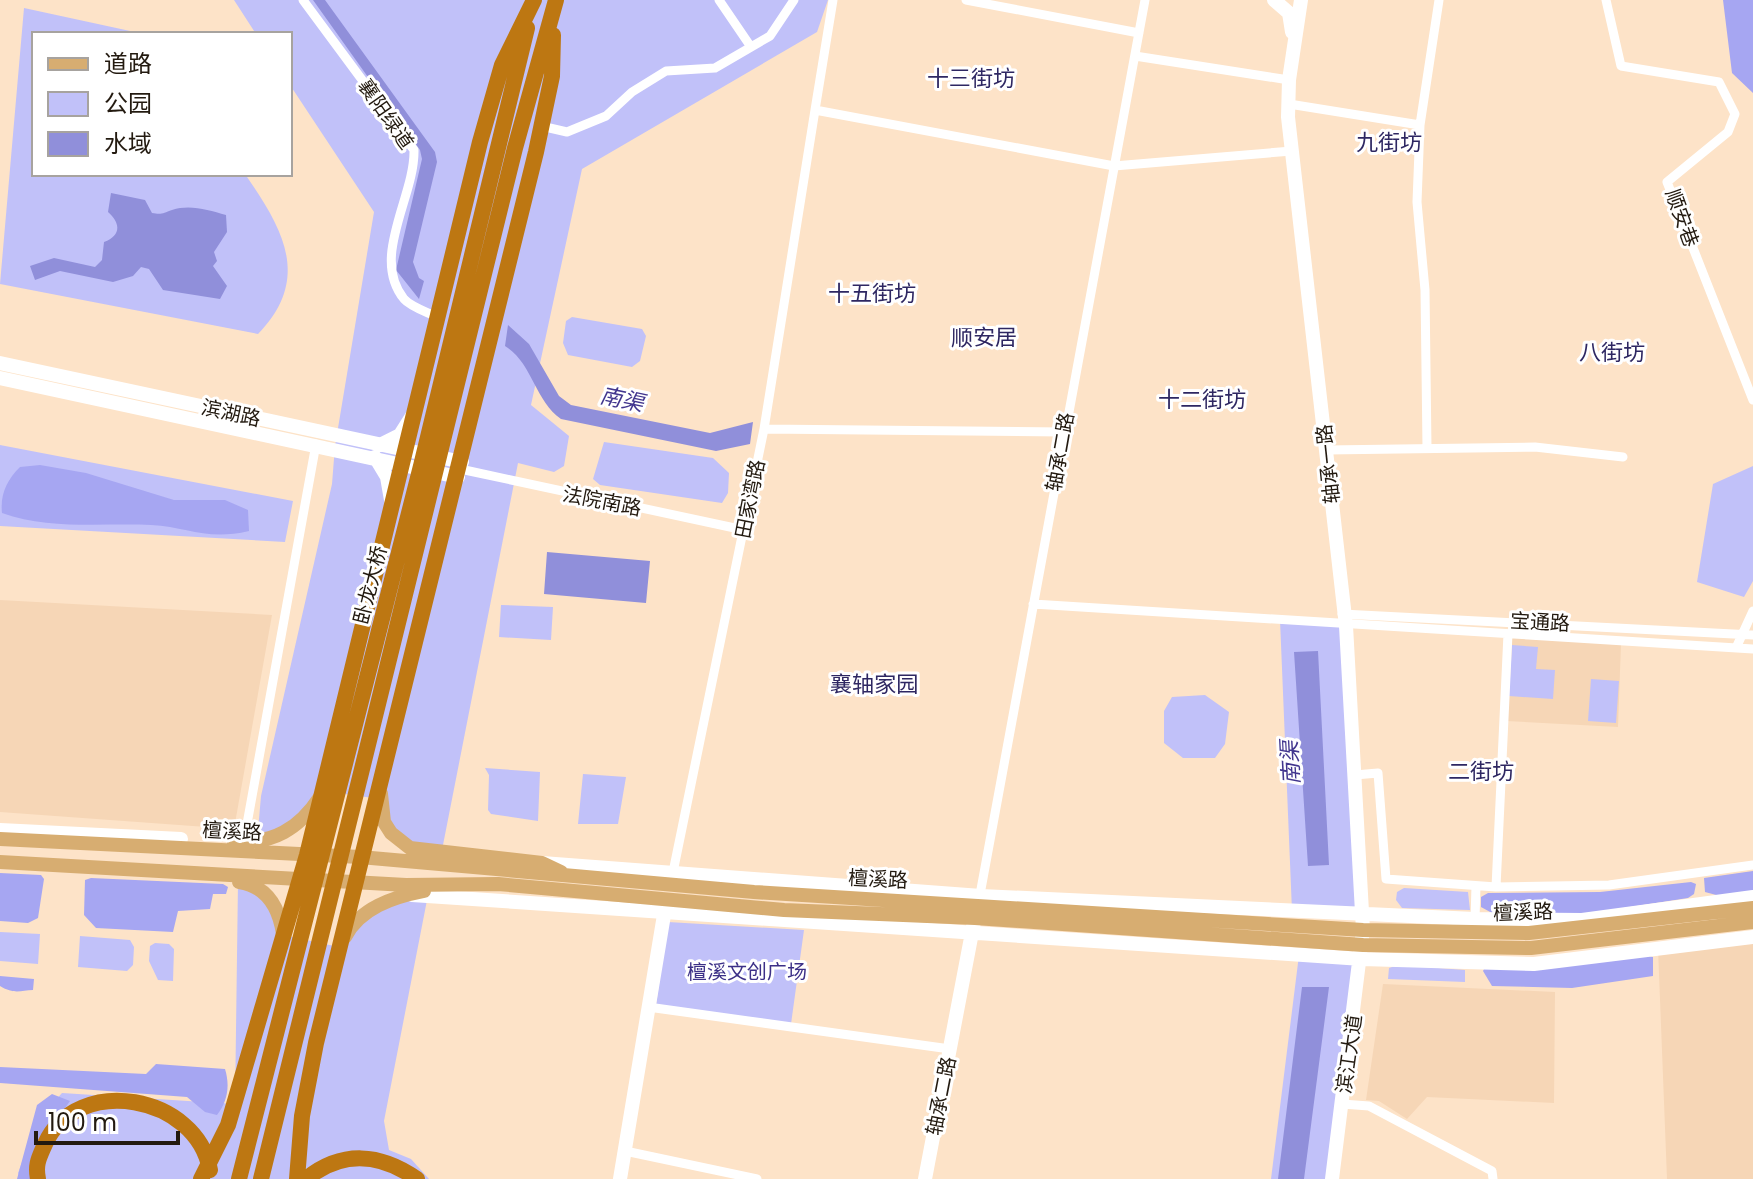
<svg xmlns="http://www.w3.org/2000/svg" width="1753" height="1179" viewBox="0 0 1753 1179" font-family="Poppins,'Noto Sans SC',sans-serif">
<style>
.built{fill:#f6d6b6}
.green{fill:#c1c1f9}
.forest{fill:#a6a6f2}
.water{fill:#908fda}
.lines{fill:none;stroke-linecap:round;stroke-linejoin:round}
.street{stroke:#fff;stroke-width:9}
.secondary{stroke:#fff;stroke-width:14}
.primary{stroke:#d7ad71;stroke-width:14}
.highway{stroke:#bd7712;stroke-width:16}
.labels{text-anchor:middle;stroke-width:6;stroke-linejoin:round;paint-order:stroke}
.street-label{font-size:20px;fill:#231a10;stroke:#fff}
.park-label{font-size:20px;fill:#3c3087;stroke:#fff}
.neighbourhood-label{font-size:22px;fill:#2e2762;stroke:#fff}
.water-label{font-size:22px;font-style:italic;fill:#42368e;stroke:#fff}
</style>
<rect width="100%" height="100%" fill="#fde3c8"/>
<!-- built -->
<path class="built" d="M0 600 272 615 234 829 0 812Z
M1510 638 1621 644 1618 727 1506 721Z
M1753 937V1179H1667L1658 948Z
M1383 984 1555 992 1554 1103 1427 1097 1407 1119 1379 1101 1366 1100Z"/>
<!-- green -->
<path class="green" d="M234 0H828L817 32 582 169 531 405 569 436 564 466 554 472 518 463 442 850C397 847 393 840 380 799L324 791 310 812 257 842 261 796 332 484 335 446 374 212 290 85V34H256Z
M24 8 144 34H34V174H245C283 229 312 278 258 334L0 284Z
M572 317 642 329 646 336 640 361 632 367 568 355 563 343 566 321Z
M604 442 713 458 729 473 728 493 722 503 600 485 593 479Z
M0 445 293 501 285 542 0 526Z
M1753 466V581L1744 597 1697 582 1713 484Z
M501 605 553 607 551 640 499 637Z
M1280 620 1346 626 1361 914 1292 911Z
M1512 645 1538 647 1536 669 1555 670 1553 699 1509 696Z
M1591 679 1619 681 1616 723 1588 721Z
M1205 695 1229 712 1225 744 1215 758H1183L1164 743V711L1172 697Z
M485 768 540 772 538 821 491 814 488 810 489 775Z
M583 774 626 777 618 824H578Z
M238 882 255 884 283 935 339 947 362 913 428 895 384 1121 389 1150 411 1159 429 1179H20L18 1173 37 1121 62 1093 235 1104Z
M1404 888 1468 892 1470 910 1402 908 1396 900 1397 892Z
M668 922 804 930 791 1024 656 1005Z
M0 932 40 934 38 964 0 961Z
M80 936 130 940 134 947 133 965 127 971 78 967Z
M155 943 169 944 174 949 173 981 158 980 149 961 150 946Z
M1299 955 1362 959 1332 1179H1271Z
M1398 965 1465 970V982L1388 979 1389 968Z"/>
<!-- forest -->
<path class="forest" d="M1723 0H1753V93L1732 73Z
M40 465 86 473 174 500H225L248 510 249 531C207 541 188 527 151 525 101 523 49 530 2 513 0 494 7 480 20 467Z
M1753 871V891L1720 896 1705 892 1704 878Z
M0 873 41 875 44 879 38 918 28 923 0 921Z
M91 878 223 884 228 887 226 894H213L210 909 178 911 173 932 96 928 84 915 85 880Z
M1691 882 1696 884 1694 894 1688 898 1591 913H1492L1481 907V897L1488 893 1600 892Z
M1645 955 1653 957V976L1572 988 1492 986 1483 971 1485 967Z
M0 976 34 979 33 990C21 990 15 995 0 986Z
M156 1064 225 1069C230 1085 228 1101 217 1115L205 1112 187 1097 0 1083V1067L146 1074Z
M52 1094 70 1101 34 1152 30 1179H17L37 1105Z"/>
<!-- water -->
<path class="water" d="M313 0H325L435 152 437 162 413 262 419 278 424 281 419 299 396 270 422 159 420 150Z
M111 193 145 200 152 213C162 215 163 213 172 210 190 204 208 210 226 215L227 232 214 252 217 261 213 266 227 286 220 299 163 290 149 269 141 267 133 276 113 282 60 271 35 280 30 266 54 258 95 267 102 260 104 242C121 236 121 223 108 212Z
M508 325 529 344 559 396 571 405 710 433 753 422 750 444 716 451 561 419C535 401 532 362 505 346Z
M547 552 650 561 646 603 544 594Z
M1318 651 1329 865 1308 866 1294 652Z
M1302 987H1329L1304 1179H1278Z"/>
<g class="lines">
<!-- street -->
<path class="street" d="M303 0 414 150C415 197 370 257 404 299 411 307 427 312 437 317
M719 0 751 47
M833 0 815 110 1114 166 1292 151
M966 0 1139 33
M1606 0 1621 66 1719 82 1735 114 1728 132 1667 182 1753 400
M1135 56 1289 80
M1289 104 1420 125
M541 126 567 132 606 116 632 92 666 71 715 68 770 36 794 0
M764 429 1063 432
M1427 448 1425 290 1417 202 1420 125 1439 0
M1327 450 1535 447 1623 457
M460 469 744 530
M1033 604 1753 649
M1342 614 1753 635
M1736 648 1753 611
M1355 775 1378 773 1386 879 1496 887 1508 634
M243 846 316 444
M672 877 764 429 815 110
M1496 887 1609 885 1753 865
M979 900 1145 0
M1475 919 1476 886
M648 1007 950 1049
M1342 1104 1369 1106 1492 1171 1493 1179
M625 1151 757 1179"/>
<!-- secondary -->
<path class="secondary" d="M1274 0 1289 13 1292 32
M1301 0 1289 80 1288 117 1346 626 1363 930 1332 1179
M0 363 462 462
M0 378 458 477
M380 445 400 435 412 416
M375 457 387 477 391 500
M0 830 181 839
M542 863 981 896 1475 919 1582 920 1753 897
M412 895 1362 959 1534 964 1753 937
M620 1179 666 903
M925 1179 974 922"/>
<!-- primary -->
<path class="primary" d="M381 794 384 822 391 833 410 848 542 863 561 872
M0 839 360 857 754 892 1363 930 1529 933 1753 908
M234 842C273 844 299 829 320 797
M0 862 406 885 498 884 784 910 975 918 1363 945 1531 948 1753 922
M239 882C267 886 279 907 283 934
M345 937C360 908 393 897 424 891"/>
<!-- highway -->
<path class="highway" d="M38 1179C35 1164 39 1158 45 1144 77 1073 197 1095 210 1170
M201 1179 228 1125 307 855 480 142 502 65 534 0
M239 1179 421 466 527 28
M261 1179 515 148 556 0
M297 1179 302 1116 316 1043 536 152 552 76 553 35
M306 1179C342 1150 380 1153 417 1179"/>
</g>
<g class="labels">
<!-- street labels -->
<g class="street-label">
<text transform="translate(386 114) rotate(55)" y="7">襄阳绿道</text>
<text transform="translate(1682 218) rotate(70)" y="7">顺安巷</text>
<text transform="translate(231 413) rotate(12)" y="7">滨湖路</text>
<text transform="translate(1060 452) rotate(-80)" y="7">轴承二路</text>
<text transform="translate(1328 464) rotate(-96)" y="7">轴承一路</text>
<text transform="translate(750 499) rotate(-79)" y="7">田家湾路</text>
<text transform="translate(602 501) rotate(11)" y="7">法院南路</text>
<text transform="translate(370 585) rotate(-76)" y="7">卧龙大桥</text>
<text transform="translate(1540 622) rotate(3)" y="7">宝通路</text>
<text transform="translate(232 831) rotate(3)" y="7">檀溪路</text>
<text transform="translate(878 879) rotate(3)" y="7">檀溪路</text>
<text transform="translate(1523 912) rotate(-2)" y="7">檀溪路</text>
<text transform="translate(1349 1054) rotate(-82)" y="7">滨江大道</text>
<text transform="translate(941 1096) rotate(-79)" y="7">轴承二路</text>
</g>
<!-- park labels -->
<g class="park-label">
<text x="747" y="979">檀溪文创广场</text>
</g>
<!-- neighbourhood labels -->
<g class="neighbourhood-label">
<text x="971" y="86">十三街坊</text>
<text x="1389" y="150">九街坊</text>
<text x="872" y="301">十五街坊</text>
<text x="984" y="345">顺安居</text>
<text x="1612" y="360">八街坊</text>
<text x="1202" y="407">十二街坊</text>
<text x="874" y="692">襄轴家园</text>
<text x="1481" y="779">二街坊</text>
</g>
<!-- water labels -->
<g class="water-label">
<text transform="translate(622 399) rotate(12)" y="8">南渠</text>
<text transform="translate(1290 763) rotate(-93)" y="8">南渠</text>
</g>
</g>
<!-- legend -->
<rect x="32" y="32" width="260" height="144" fill="#ffffff" stroke="#a7a39f" stroke-width="2"/>
<rect x="48" y="58" width="40" height="12" fill="#d7ad71" stroke="#a7a39f" stroke-width="2"/>
<text x="104" y="72" font-size="24" fill="#231a10">道路</text>
<rect x="48" y="92" width="40" height="24" fill="#c1c1f9" stroke="#a7a39f" stroke-width="2"/>
<text x="104" y="112" font-size="24" fill="#231a10">公园</text>
<rect x="48" y="132" width="40" height="24" fill="#908fda" stroke="#a7a39f" stroke-width="2"/>
<text x="104" y="152" font-size="24" fill="#231a10">水域</text>
<!-- scale -->
<path d="M36 1131v12h142v-12" fill="none" stroke="#231a10" stroke-width="4"/>
<text x="48" y="1131" font-size="24" fill="#231a10" stroke="#ffffff" stroke-width="6" paint-order="stroke">100 m</text>
</svg>
